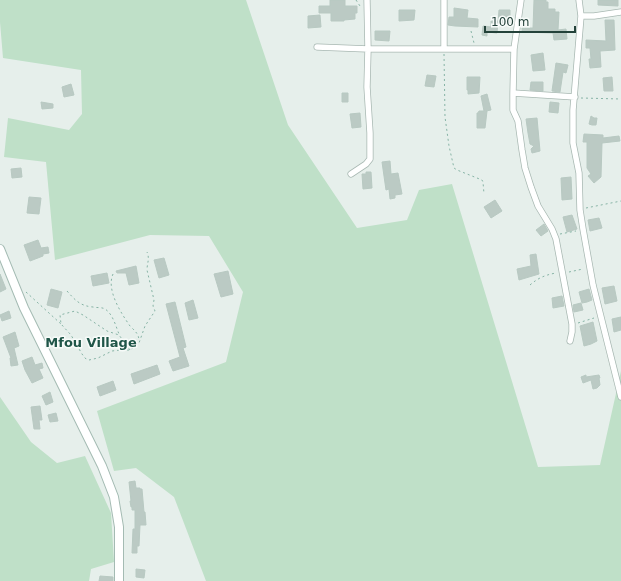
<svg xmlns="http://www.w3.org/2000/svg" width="621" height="581" viewBox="0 0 621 581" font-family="'DejaVu Sans',sans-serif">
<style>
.green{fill:#bfe0c8}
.building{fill:#bbcac4;stroke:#b8c9c2}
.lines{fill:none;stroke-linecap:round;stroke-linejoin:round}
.street-casing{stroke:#a8b8b2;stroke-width:7}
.secondary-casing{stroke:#a4bbb3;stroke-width:10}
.path{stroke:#86b3a5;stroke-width:1;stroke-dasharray:2 3;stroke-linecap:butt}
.street{stroke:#fff;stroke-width:5.5}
.secondary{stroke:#fff;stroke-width:8}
.labels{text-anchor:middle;stroke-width:3;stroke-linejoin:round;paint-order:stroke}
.quarter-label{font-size:13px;font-weight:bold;fill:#1f5548;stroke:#f7fbf9}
</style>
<rect width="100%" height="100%" fill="#e6efeb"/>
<!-- green -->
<path class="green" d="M0 0H246L288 125 357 228 407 220 419 190 452 184 538 467 600 465 621 371V581H206L174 497 136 468 114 471 97 411 226 362 243 292 209 236 150 235 55 260 46 162 4 157 8 118 69 130 82 114 81 70 3 58 0 22Z
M0 397 31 442 57 463 85 456 111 513 114 562 91 569 89 581H0Z"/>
<!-- building -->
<path class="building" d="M330 0H345V6H357V13H355V19L344 20V21H331V13H319V6H330Z
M534 0H546V2H548V9H555V12H559L558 30 566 29 567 39 554 40 553 33 522 32V28H533Z
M598 0H618V6L598 5Z
M454 8 468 10 467 18 478 19V27L455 26 448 25 449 17H454Z
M399 10H415L414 20 399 21Z
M499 10H510V24L498 23Z
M320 15 321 27 308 28V16Z
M605 20H614L615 50 600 51 601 67 590 68 589 59H591L590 48H586V40L606 41Z
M491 21H498L497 33 487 32V36L482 35 483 26 491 27Z
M375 31H390L389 41 375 40Z
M543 53 545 70 533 71 531 55Z
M556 63 568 65 566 73 563 72 560 92 552 91Z
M427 75 436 76 434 87 425 86Z
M467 77H480L479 93 468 94V90H467Z
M612 77 613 91H604L603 78Z
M531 82H543V91L530 90Z
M71 84 74 95 64 97 62 87Z
M342 93H348V102H342Z
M487 94 491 110 486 111H487L485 128H477V113H478L479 111H484L481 96Z
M41 102 53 104V108L42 109Z
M550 102 559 103 558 113 549 112Z
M360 113 361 127 352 128 350 114Z
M591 116 594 118H597L596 125H592L589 124Z
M537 118 540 151 532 153 531 149 534 146 530 144 528 133 526 119Z
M584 134 603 135V138L619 136 620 141 602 143 601 177 594 183 588 176 591 174 587 168V142H583Z
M390 161 391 174 398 173 402 194 395 195V198L390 199 389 189 386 190 382 162Z
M21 168 22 177 12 178 11 169Z
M366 172H371L372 188 363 189 362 174H366Z
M571 177 572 199 562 200 561 178Z
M29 197 41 198 39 214 27 213Z
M495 200 502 211 491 218 484 207Z
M572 215 577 229 567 232 563 217Z
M599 218 602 228 590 231 588 220Z
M544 224 548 231 541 236 536 230Z
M38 240 41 248 48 247 49 253 43 254V256L30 261 24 245Z
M536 254 539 274 519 280 517 269 531 266 530 255Z
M164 258 169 275 159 278 154 260Z
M136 266 139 283 129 285 126 273H117L116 271Z
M228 271 233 294 221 297 214 274Z
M107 273 109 283 93 286 91 276Z
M0 274 6 289 0 292Z
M614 286 617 301 605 304 602 288Z
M51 289 62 292 58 308 47 305Z
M589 289 592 300 587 302 582 303 579 292Z
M562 296 564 306 553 308 552 298Z
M193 300 198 318 189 320 185 303Z
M175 302 186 347 183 348 189 366 173 371 169 361 180 357 166 304Z
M581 303 583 310 574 312 573 305Z
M9 311 11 318 2 321 0 315Z
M621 317V330L614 332 612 319Z
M593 322 597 341 591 344 584 346 580 326Z
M15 332 19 346 14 348 18 365 11 366 10 358H11L3 337Z
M32 357 35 365 42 363 43 368 39 369 43 378 32 383 25 370 22 361Z
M157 365 160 374 134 384 131 374Z
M586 375V377L599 375 600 378H599L600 385 597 388 593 389 591 380 583 383 581 377Z
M113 381 116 390 100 396 97 387Z
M50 392 53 402 46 405 42 396Z
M40 406 42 420H39L40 429H34L31 407Z
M56 413 58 421 50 422 48 415Z
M135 481 136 488H140V489H142L144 512H145L146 525H140L139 546H137V553H132L133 529H135V510H132V507H131L130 501H131L129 482Z
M136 569 145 570 144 578 136 577Z
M100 576 113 577V581H99Z"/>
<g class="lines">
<!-- street casing -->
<g class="street-casing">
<path id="street" d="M444 0V49H514
M521 0 514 49 513 93 575 97
M579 0 581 16 573 110V143L579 173 580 210 583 229 593 285 621 397
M581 16H594L621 12
M317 47 368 49H444
M513 93V110L518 121 522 150 525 168 531 187 538 206 552 229 556 239 572 324V332L570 341
M351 174 366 164 370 159V133L367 87 368 49 367 0"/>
</g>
<!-- secondary casing -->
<g class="secondary-casing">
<path id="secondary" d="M0 249 24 308 102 466 114 497 119 527V581"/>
</g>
<!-- path -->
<path class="path" d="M356 0 360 6
M471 31 474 43
M444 54 445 117 449 146 454 168 457 170 482 180 483 182 484 194
M581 98 621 99
M586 208 621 201
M560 234 576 231
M569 272 583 269
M113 274C106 290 121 313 130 326 135 331 139 334 139 341
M530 285C538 278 545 275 556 273
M67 291C75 300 80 306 93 307 97 308 102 307 105 309 113 314 116 327 119 334
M26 292 61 324
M578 323 594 318
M130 350 119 335 107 331 83 315 75 311 60 315 61 324 71 335 82 354 86 359 89 360 98 358 112 351 121 350H130L139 343 145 326 155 311 153 306 154 300 147 270C147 263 150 259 147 252"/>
<!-- street -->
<use href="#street" class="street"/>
<!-- secondary -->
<use href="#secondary" class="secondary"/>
</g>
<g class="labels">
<!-- quarter labels -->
<g class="quarter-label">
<text x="91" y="347">Mfou Village</text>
</g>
</g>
<!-- scale -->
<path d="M485 26v6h90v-6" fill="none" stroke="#24423a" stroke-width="2"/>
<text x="491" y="26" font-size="12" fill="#24423a" stroke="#f7fbf9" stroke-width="3" paint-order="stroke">100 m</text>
</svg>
